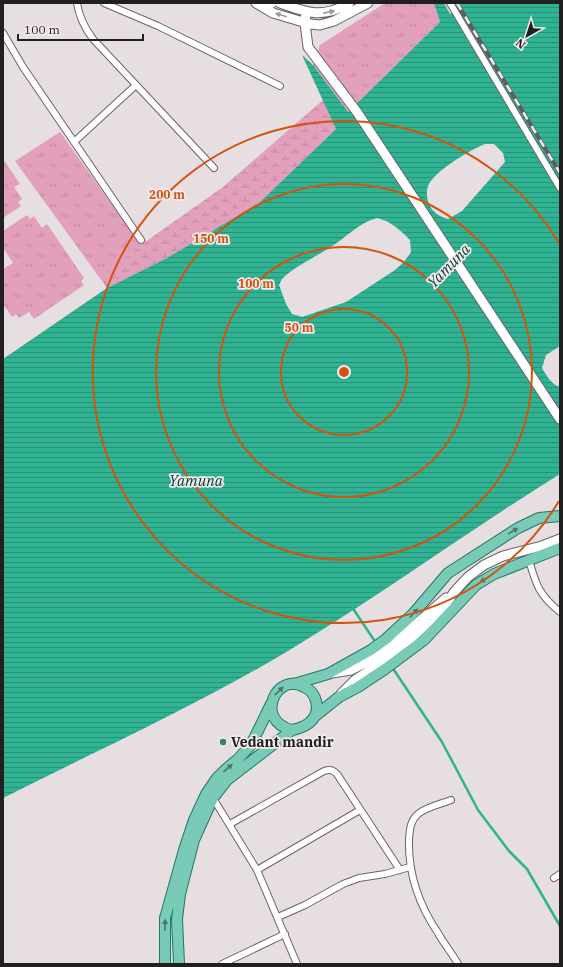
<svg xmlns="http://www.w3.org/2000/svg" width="563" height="967" viewBox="0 0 563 967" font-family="'IBM Plex Serif',serif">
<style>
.grass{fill:url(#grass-tufts)}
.wetland{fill:url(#wetland-marsh)}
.water{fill:url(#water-rules);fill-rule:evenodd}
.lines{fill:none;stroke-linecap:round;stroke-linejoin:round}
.stream{stroke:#30b392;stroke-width:2.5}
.minor-casing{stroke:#6a6366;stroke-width:8}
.secondary-casing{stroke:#6a6366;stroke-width:11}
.primary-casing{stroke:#207964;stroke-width:12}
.minor{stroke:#fff;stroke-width:6}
.secondary{stroke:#fff;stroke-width:9}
.primary{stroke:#79cbb8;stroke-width:10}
.rail-casing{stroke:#615c5e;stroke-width:4}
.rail{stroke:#f3ebee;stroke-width:2.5;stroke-dasharray:8;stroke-linecap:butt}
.oneway{fill:#9c9a9b}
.oneway2{fill:#4e756c}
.ring{fill:none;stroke:#d4530e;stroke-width:2}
.poi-dot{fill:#407f6c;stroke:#f3ebee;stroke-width:1.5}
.labels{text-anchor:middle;stroke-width:3.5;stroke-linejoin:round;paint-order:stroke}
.poi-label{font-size:14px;font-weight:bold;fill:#221f20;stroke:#f3ebee;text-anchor:start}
.water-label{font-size:15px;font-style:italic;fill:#033d2f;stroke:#f3ebee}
.centre{fill:#d4530e;stroke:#f3ebee;stroke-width:2}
.ring-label{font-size:12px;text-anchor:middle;font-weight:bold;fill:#d4530e;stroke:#f3ebee;stroke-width:3.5;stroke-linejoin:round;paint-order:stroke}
</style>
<defs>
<pattern id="grass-tufts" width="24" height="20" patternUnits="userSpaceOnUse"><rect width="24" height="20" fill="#e2a0bd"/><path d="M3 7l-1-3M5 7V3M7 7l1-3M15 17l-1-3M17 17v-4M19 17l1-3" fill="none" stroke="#c289a2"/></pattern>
<pattern id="wetland-marsh" width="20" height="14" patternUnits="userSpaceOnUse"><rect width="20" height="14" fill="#e2a0bd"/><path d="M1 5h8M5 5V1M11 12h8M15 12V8" fill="none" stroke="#c289a2"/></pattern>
<pattern id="water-rules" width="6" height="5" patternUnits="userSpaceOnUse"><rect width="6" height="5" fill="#30b392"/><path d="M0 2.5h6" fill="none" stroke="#289177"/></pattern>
</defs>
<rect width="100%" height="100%" fill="#e6dee1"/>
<!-- grass -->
<path class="grass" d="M385 3H434L440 22 348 112 313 65 320 45Z
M60 132 141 245 99 277 15 161Z
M3 159 20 184 14 187 22 199 18 202 21 206 3 218Z
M27 215 30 219 34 216 42 228 47 224 84 278 81 281 84 285 34 319 29 312 19 318 16 314 12 317 3 304V269L13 263 3 248V231Z"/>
<!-- wetland -->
<path class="wetland" d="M323 100 336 129 259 203 167 258 107 288 99 277 138 247 223 187Z"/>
<!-- water -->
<path class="water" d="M434 3H444L450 14 461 3H560V346L546 355 542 368C547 376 551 384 560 387V474C468 531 381 595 288 651 196 706 98 750 3 798V359L107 288 167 258 259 203 336 129 302 55 313 65 348 112 440 22ZM485 144H494L503 153 505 162 462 211 448 219C440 217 432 212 429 204 427 199 426 192 428 186 434 171 470 150 485 144ZM377 218C391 221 400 230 410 240L411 252 404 262 395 270 346 302 302 317 292 314 286 304 279 285 282 279C295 266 314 258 329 248 345 239 358 223 377 218Z"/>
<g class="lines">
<!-- stream -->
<path class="stream" d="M352 607 376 643
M392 667 442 742 478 810 509 851 527 869 560 926"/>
<!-- minor casing -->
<g class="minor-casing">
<path id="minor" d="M77 3C79 17 84 27 93 39L214 168
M104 3 158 26 280 86
M450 3 560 188
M3 33 23 67 141 240
M74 142 136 85
M529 560C536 585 539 595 560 612
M213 798 257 870 297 964
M451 800C441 804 426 807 418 814 410 821 410 829 409 839 408 873 419 905 438 933 444 944 452 953 458 964
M230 824 324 771C330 769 333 770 337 774L400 870
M257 870 360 810
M554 878 560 874
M278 917 305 905 343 884 359 878 385 874 410 867
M222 964 285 934"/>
</g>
<!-- secondary casing -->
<g class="secondary-casing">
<path id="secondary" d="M256 3 273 13 310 24 320 25 334 21 368 3
M280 3C307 13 323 19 349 3
M258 4 272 3
M306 12 305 23 308 47 357 112 560 419
M332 673 351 670 376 657 390 647 446 598
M341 694 355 680 396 653 443 608 455 591 468 577 484 565 503 556 542 546 560 539"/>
</g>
<!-- primary casing -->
<g class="primary-casing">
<path id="primary" d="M294 684 328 674 371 650 386 639 413 614 448 573 518 528 539 518 560 516
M314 717 339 697 358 687 385 669 424 640 476 585 494 574 560 548
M165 964V918L184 850 194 820 206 794 217 778 226 769 238 759 251 745 271 704
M179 964 177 919 180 894 194 840 213 798 227 780 292 730C309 727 322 716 315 698 313 693 309 689 304 687 277 671 253 720 292 730"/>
</g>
<!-- minor -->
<use href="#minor" class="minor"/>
<!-- secondary -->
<use href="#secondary" class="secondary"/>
<!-- primary -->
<use href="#primary" class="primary"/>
<!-- rail casing -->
<g class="rail-casing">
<path id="rail" d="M457 3 560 173"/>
</g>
<!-- rail -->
<use href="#rail" class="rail"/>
</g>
<!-- one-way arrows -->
<defs><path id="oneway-solid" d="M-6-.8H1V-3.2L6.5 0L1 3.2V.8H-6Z"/></defs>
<g class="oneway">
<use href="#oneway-solid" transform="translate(329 12) rotate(-11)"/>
<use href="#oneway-solid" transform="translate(281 15) rotate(-162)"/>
</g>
<g class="oneway2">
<use href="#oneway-solid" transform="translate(513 531) rotate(-31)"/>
<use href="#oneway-solid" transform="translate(485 579) rotate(148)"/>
<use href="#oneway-solid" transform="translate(414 613) rotate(-47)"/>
<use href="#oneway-solid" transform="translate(279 691) rotate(-43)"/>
<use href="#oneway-solid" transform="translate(228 768) rotate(-41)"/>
<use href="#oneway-solid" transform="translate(165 925) rotate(-88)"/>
</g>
<!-- distance rings -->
<g class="ring">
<circle cx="344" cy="372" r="63"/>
<circle cx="344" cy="372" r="125"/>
<circle cx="344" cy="372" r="188"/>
<path d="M559 501A251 251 0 1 1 559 243"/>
</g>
<!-- markers -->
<circle class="poi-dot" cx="223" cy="742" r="4"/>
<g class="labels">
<!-- poi labels -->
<g class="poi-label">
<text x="231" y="747">Vedant mandir</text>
</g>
<!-- water labels -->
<g class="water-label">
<text transform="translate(449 266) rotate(-46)" y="5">Yamuna</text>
<text x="196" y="486">Yamuna</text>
</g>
</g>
<circle cx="344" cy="372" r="6" class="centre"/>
<g class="ring-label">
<text x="167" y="199">200 m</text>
<text x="211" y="243">150 m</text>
<text x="256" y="288">100 m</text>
<text x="299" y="332">50 m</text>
</g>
<!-- border -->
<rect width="563" height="967" fill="none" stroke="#221f20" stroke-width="8"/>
<!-- north arrow -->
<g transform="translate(527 36) rotate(219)" stroke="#f3ebee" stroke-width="3" paint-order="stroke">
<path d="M0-3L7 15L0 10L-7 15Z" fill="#221f20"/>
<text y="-6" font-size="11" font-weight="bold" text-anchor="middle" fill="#221f20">N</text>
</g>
<!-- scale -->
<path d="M18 34v6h125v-6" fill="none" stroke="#221f20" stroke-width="2"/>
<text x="24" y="34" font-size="12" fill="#221f20" stroke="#f3ebee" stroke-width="3" paint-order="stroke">100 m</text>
</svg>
